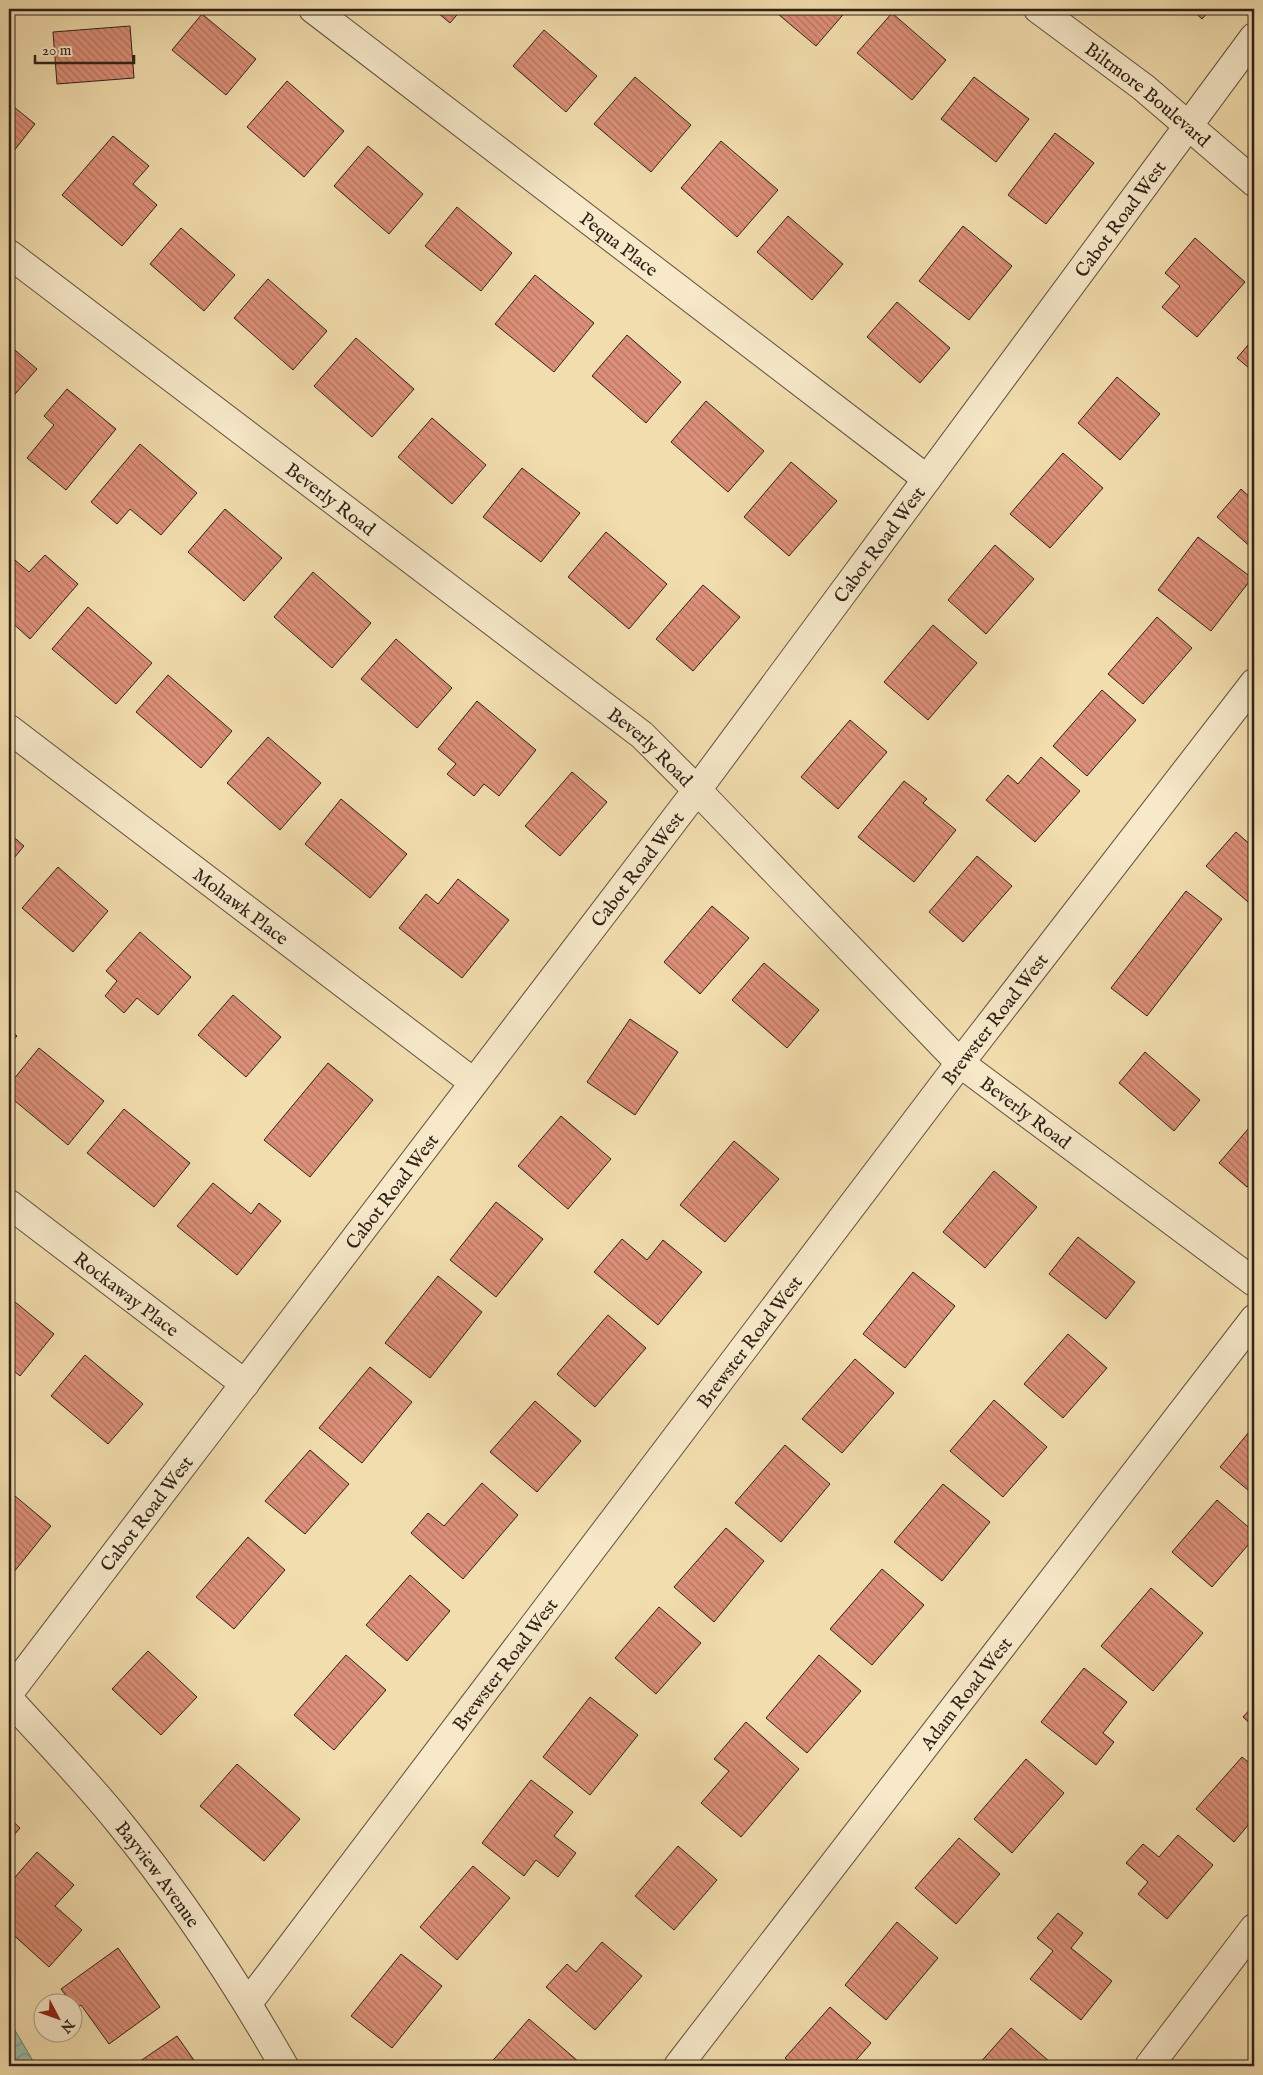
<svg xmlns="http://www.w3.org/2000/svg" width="1263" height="2075" viewBox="0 0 1263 2075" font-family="'IM FELL English',serif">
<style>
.water{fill:url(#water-waves);stroke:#707f6d}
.building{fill:url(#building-back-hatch);stroke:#2f2118}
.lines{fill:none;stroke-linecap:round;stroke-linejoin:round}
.minor-casing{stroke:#60503e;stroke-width:30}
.minor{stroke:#f7e9ca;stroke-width:28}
.labels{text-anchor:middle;stroke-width:4;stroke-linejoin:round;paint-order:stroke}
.street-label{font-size:19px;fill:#2f2118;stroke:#f7e9ca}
</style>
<defs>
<pattern id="water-waves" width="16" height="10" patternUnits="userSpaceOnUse" patternTransform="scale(1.25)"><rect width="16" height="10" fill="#9cbda6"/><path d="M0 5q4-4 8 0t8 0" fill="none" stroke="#809986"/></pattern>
<pattern id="building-back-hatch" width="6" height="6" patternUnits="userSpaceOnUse" patternTransform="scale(1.25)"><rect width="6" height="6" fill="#dd9079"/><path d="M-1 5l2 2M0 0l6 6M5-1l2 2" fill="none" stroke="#b47562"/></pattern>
</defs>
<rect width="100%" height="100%" fill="#f2ddae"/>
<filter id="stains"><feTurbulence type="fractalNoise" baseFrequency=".004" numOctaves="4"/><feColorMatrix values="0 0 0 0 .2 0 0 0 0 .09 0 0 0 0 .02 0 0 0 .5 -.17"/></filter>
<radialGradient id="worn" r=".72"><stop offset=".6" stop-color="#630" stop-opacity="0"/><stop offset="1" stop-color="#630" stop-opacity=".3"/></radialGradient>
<!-- water -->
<path class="water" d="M9 2020 36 2066H9Z"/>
<!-- building -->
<path class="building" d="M433 9H462L450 23Z
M772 9H848L816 46Z
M1191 9H1211L1202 19Z
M892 13 946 60 912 100 857 53Z
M202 14 256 59 226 95 172 50Z
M130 26 134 78 57 84 53 32Z
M544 30 597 76 566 112 513 66Z
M635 77 691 125 651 172 594 124Z
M974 77 1029 119 996 162 941 119Z
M287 81 344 131 304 177 247 127Z
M9 103 35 124 9 157Z
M1055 133 1094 163 1046 224 1008 195Z
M113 136 149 166 133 184 157 205 122 246 62 195Z
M721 141 778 190 737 237 681 188Z
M368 146 423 194 389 234 334 186Z
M457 207 512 253 481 291 425 246Z
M788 216 843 264 812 300 757 252Z
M963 226 1012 266 969 320 919 281Z
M181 228 235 275 204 311 150 264Z
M1195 238 1245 282 1197 337 1162 307 1180 286 1165 273Z
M535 275 594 323 554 372 495 324Z
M268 279 327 331 293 370 234 318Z
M897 302 950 348 920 383 867 337Z
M627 335 681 382 646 423 592 376Z
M356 338 414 389 372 437 314 386Z
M1254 338V372L1237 358Z
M9 345 37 369 9 401Z
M1117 377 1160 414 1120 460 1078 423Z
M67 389 116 429 66 490 27 458 54 425 44 416Z
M706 401 764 451 728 492 671 442Z
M432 418 486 465 452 504 398 457Z
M140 444 197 493 161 535 130 509 117 524 91 502Z
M1063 453 1103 488 1050 548 1010 514Z
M791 462 837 501 789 556 744 517Z
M522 468 580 513 541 562 483 517Z
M1241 489 1253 500 1254 498V550L1217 517Z
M225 509 282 558 244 601 188 552Z
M606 532 667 584 629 629 568 577Z
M1198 537 1252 578 1211 631 1158 590Z
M995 545 1034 579 986 634 948 600Z
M9 555 29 572 45 555 78 584 30 639 9 620Z
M313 572 371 623 332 668 274 617Z
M703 585 740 617 693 671 656 639Z
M88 607 152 663 116 704 52 649Z
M1157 617 1192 648 1143 704 1108 674Z
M933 625 977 663 928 720 884 682Z
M396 639 452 688 417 728 361 679Z
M168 675 232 731 201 768 136 712Z
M1102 690 1136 720 1087 776 1053 746Z
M477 701 536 750 499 796 484 784 474 796 447 774 456 764 438 749Z
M850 720 887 752 838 809 801 777Z
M268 737 321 783 280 830 227 783Z
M1041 757 1080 791 1035 842 986 800 1008 775 1018 784Z
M572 772 607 802 560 856 525 826Z
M904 781 927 799 923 803 956 830 914 882 858 837Z
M341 799 407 854 370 898 305 844Z
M1236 832 1254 848V907L1206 866Z
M9 833 24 846 9 864Z
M977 856 1012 886 963 942 929 912Z
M58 867 108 911 73 952 22 908Z
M458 879 509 920 462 978 399 928 426 894 438 904Z
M1186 891 1222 919 1147 1016 1111 988Z
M712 906 749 938 700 994 664 962Z
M140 932 191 977 158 1015 137 998 124 1013 105 996 117 981 106 971Z
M764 963 819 1010 787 1048 732 1000Z
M233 995 281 1037 246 1077 198 1035Z
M630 1019 678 1052 635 1115 587 1082Z
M9 1029 17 1036 9 1045Z
M39 1048 104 1101 68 1145 9 1096V1085Z
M1145 1052 1200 1100 1174 1131 1119 1083Z
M328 1063 373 1100 310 1177 264 1140Z
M124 1109 190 1163 154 1207 87 1153Z
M561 1116 611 1159 568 1209 518 1166Z
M1254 1122V1180L1247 1187 1219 1163Z
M734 1141 779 1179 725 1242 680 1205Z
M994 1171 1037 1207 985 1268 943 1232Z
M213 1183 251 1214 259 1203 281 1221 237 1275 177 1226Z
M496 1202 543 1239 496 1297 450 1260Z
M1078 1237 1135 1282 1106 1319 1049 1274Z
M622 1239 647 1260 663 1240 702 1272 658 1325 594 1272Z
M913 1272 955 1306 905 1368 863 1334Z
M438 1276 482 1312 430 1378 385 1343Z
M9 1297 54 1334 20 1376 9 1367Z
M608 1315 646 1348 595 1407 557 1374Z
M1068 1334 1107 1368 1063 1418 1024 1384Z
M85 1355 143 1404 108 1444 51 1396Z
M855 1359 894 1393 842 1453 802 1419Z
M370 1367 412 1402 362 1463 319 1428Z
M994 1400 1047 1447 1003 1497 950 1451Z
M535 1401 581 1441 537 1492 490 1452Z
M1254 1426V1495L1220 1467Z
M785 1445 830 1484 781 1542 735 1503Z
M310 1450 349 1484 305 1534 265 1501Z
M482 1483 518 1515 463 1579 411 1533 428 1513 444 1526Z
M943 1484 990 1522 942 1581 894 1542Z
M9 1491 51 1526 9 1578Z
M1217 1500 1254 1532V1538L1212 1587 1172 1552Z
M726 1528 764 1561 714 1622 674 1587Z
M248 1537 285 1570 234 1629 196 1597Z
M882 1569 924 1605 872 1665 830 1629Z
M410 1575 450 1611 407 1661 366 1625Z
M1151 1588 1203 1633 1153 1691 1101 1646Z
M659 1607 701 1643 656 1694 615 1658Z
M148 1651 197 1697 161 1735 112 1689Z
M346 1655 386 1690 334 1750 294 1715Z
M819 1655 861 1691 807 1753 766 1718Z
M1084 1668 1127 1702 1103 1733 1114 1742 1096 1765 1041 1722Z
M590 1697 638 1735 590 1795 543 1757Z
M1254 1705V1727L1243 1717Z
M746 1722 799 1769 741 1837 701 1803 729 1771 714 1759Z
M1242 1757 1254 1767V1818L1234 1842 1196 1809Z
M1026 1759 1064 1793 1012 1853 974 1819Z
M237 1764 300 1819 264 1861 200 1806Z
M531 1780 573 1812 554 1836 576 1853 558 1877 536 1860 524 1876 482 1843Z
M9 1818 20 1828 9 1841Z
M1178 1835 1213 1865 1167 1919 1138 1894 1148 1882 1126 1863 1143 1844 1159 1857Z
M959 1838 1000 1874 956 1924 915 1888Z
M678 1846 717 1880 674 1930 635 1896Z
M37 1852 74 1885 55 1906 82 1930 49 1967 9 1931V1884Z
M473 1866 510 1898 457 1960 420 1927Z
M1058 1913 1083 1933 1071 1948 1112 1981 1081 2020 1030 1979 1053 1951 1037 1938Z
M897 1922 938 1958 886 2020 845 1985Z
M602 1942 642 1976 595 2030 546 1987 567 1964 576 1972Z
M118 1948 160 2007 109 2044 81 2005 75 2009 72 2002H71L61 1989Z
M401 1954 442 1986 392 2048 351 2016Z
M830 2007 871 2043 851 2066H794L785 2058Z
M529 2019 579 2062 575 2066H488Z
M1011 2028 1050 2062 1046 2066H977Z
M177 2036 198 2066H133Z"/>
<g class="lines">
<!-- minor casing -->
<g class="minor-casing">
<g id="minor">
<path id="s1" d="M313 9 927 479"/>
<path id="s2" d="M1038 9 1143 87 1254 182"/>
<path id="s3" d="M9 254 642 735 697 790 960 1063 1254 1282"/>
<path id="s4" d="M9 729 473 1082"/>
<path id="s5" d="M9 1204 245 1384"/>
<path id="s6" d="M9 1693 697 790 1254 37"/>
<path id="s7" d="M9 1699C45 1739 84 1779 118 1821 181 1898 235 1980 284 2066"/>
<path id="s8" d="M248 2003 960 1063 1254 683"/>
<path id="s9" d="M678 2066 1254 1319"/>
<path d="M1149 2066 1254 1928"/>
</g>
</g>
<!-- minor -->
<use href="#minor" class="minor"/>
</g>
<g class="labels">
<!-- street labels -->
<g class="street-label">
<text dy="7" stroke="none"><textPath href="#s2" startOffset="139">Biltmore Boulevard</textPath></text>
<text dy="7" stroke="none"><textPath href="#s6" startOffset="1846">Cabot Road West</textPath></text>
<text dy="7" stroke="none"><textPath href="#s1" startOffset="386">Pequa Place</textPath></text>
<text dy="7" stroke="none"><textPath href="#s3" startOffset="404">Beverly Road</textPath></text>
<text dy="7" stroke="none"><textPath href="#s6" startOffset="1441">Cabot Road West</textPath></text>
<text dy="7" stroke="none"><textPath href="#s3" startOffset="809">Beverly Road</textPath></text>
<text dy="7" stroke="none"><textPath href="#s6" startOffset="1036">Cabot Road West</textPath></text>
<text dy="7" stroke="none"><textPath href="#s4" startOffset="292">Mohawk Place</textPath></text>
<text dy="7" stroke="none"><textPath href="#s8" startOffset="1235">Brewster Road West</textPath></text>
<text dy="7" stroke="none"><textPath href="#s3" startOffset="1334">Beverly Road</textPath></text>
<text dy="7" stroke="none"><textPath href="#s6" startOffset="631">Cabot Road West</textPath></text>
<text dy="7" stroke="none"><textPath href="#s5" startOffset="148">Rockaway Place</textPath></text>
<text dy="7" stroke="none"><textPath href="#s8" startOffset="830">Brewster Road West</textPath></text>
<text dy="7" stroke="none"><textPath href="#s6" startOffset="226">Cabot Road West</textPath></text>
<text dy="7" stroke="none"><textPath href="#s8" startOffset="425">Brewster Road West</textPath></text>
<text dy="7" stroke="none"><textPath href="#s9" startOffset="471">Adam Road West</textPath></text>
<text dy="7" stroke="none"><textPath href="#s7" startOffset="230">Bayview Avenue</textPath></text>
</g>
</g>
<!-- margin -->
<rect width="1263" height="2075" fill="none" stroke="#f2ddae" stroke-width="30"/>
<rect x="10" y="10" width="1243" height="2055" fill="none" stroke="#2f2118" stroke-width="2.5"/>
<rect x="15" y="15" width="1233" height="2045" fill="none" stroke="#2f2118"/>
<!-- north arrow -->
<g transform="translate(58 2018) rotate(131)"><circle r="24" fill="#f7e9ca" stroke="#a79983"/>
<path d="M0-4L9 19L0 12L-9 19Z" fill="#8f2418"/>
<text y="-8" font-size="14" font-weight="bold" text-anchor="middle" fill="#2f2118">N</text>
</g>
<!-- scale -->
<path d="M35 55v8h99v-8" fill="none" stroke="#2f2118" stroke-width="2.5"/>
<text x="42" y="55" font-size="15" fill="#2f2118" stroke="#f7e9ca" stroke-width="4" paint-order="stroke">20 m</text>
<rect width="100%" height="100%" filter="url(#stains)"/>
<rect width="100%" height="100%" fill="url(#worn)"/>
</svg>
